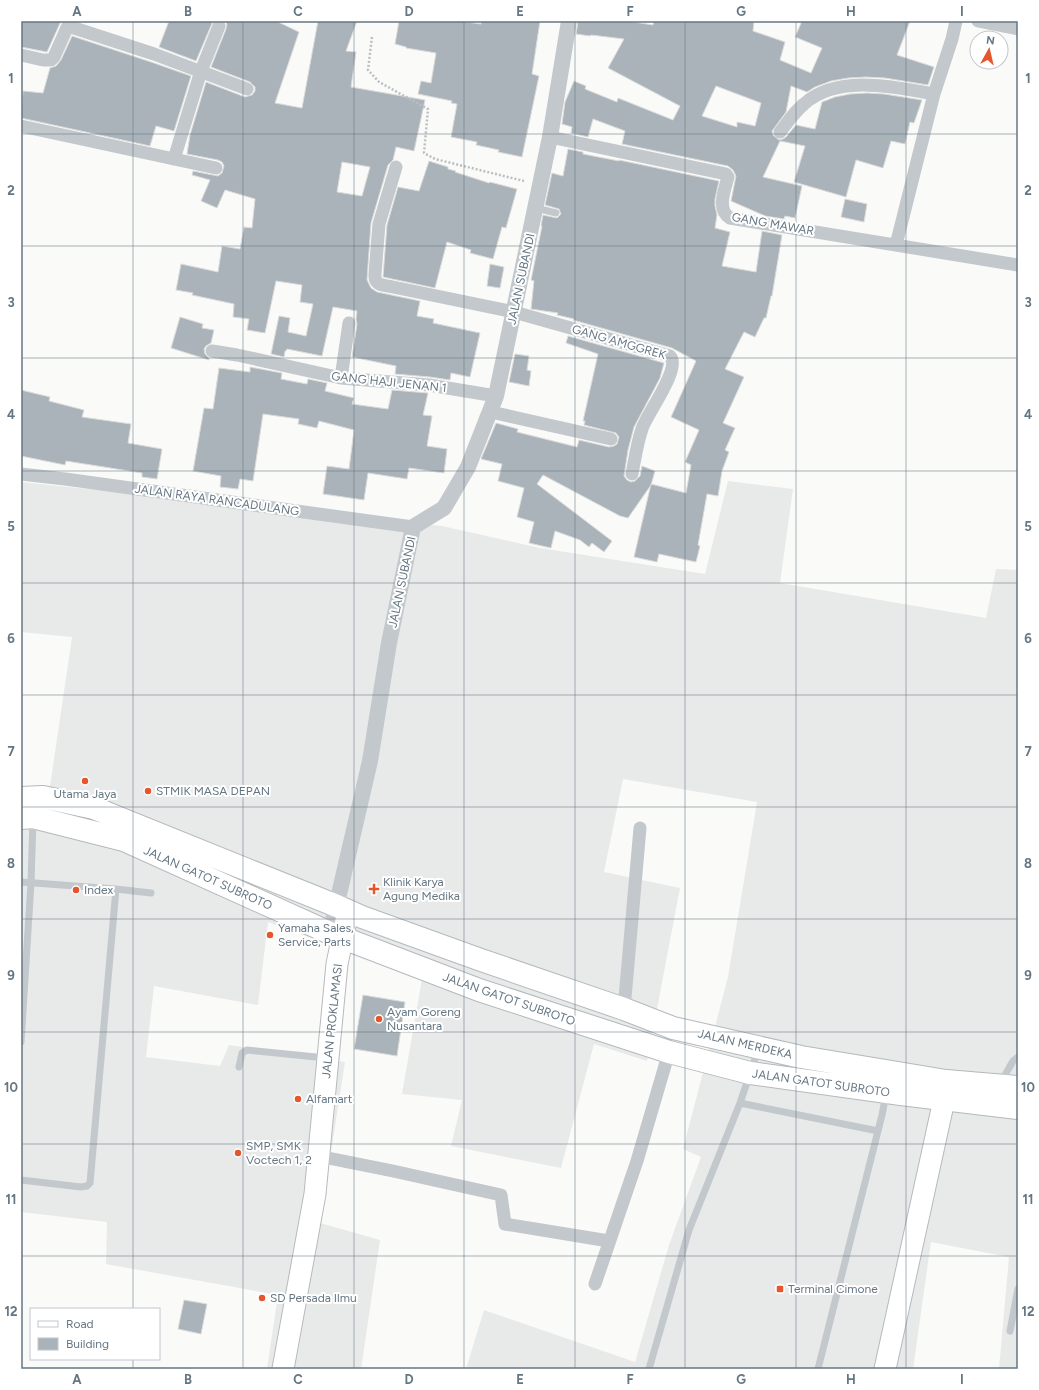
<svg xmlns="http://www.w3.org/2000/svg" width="1039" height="1390" viewBox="0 0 1039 1390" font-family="Figtree,sans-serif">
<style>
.built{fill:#e8e9e9}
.building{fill:#aab3b9;stroke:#dcdcda;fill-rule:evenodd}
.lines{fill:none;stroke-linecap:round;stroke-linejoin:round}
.primary-casing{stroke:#b5babe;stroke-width:23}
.trunk-casing{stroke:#b4b9bd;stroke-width:24}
.path{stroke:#bbbfc2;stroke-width:2.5;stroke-dasharray:2 2;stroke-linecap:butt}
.service{stroke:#c3c8cc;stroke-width:7}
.minor{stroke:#c3c8cc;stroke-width:13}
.tertiary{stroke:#c3c8cc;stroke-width:16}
.primary{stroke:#fff;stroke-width:21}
.trunk{stroke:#fff;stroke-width:22}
.grid{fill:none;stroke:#657683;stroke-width:1;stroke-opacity:0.55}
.poi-dot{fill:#e4572e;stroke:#fff;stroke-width:1.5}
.labels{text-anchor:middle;stroke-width:4;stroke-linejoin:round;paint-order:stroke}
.street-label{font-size:12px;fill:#657683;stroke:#fff}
.poi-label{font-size:12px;fill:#657683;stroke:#fff;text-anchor:start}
.neatline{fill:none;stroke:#657683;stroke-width:1.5}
.grid-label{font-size:13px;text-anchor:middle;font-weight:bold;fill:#657683}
</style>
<rect width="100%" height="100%" fill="#fafaf8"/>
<!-- built -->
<path class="built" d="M728 481 793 489 780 583 986 618 996 569 1018 570V1369H999L1009 1257 931 1242 913 1369H466L484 1310 635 1362 669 1245 701 1157 683 1149 728 977 757 802 623 779 604 872 680 888 647 1061 594 1044 561 1168 451 1146 462 1100 402 1094 422 979 268 922 258 1005 154 986 146 1057 220 1066 229 1045 345 1062 320 1223 380 1240 361 1369H267L278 1295 106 1264 107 1222 21 1212V830L44 827 72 637 21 632V482L442 526 540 548 705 574Z"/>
<!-- building -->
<path class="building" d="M21 21H61L47 52 21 47Z
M169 21H213L196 61 159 47Z
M225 21H276L299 32 275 103 302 108 318 21H357L346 51 356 52 351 87 425 100 414 151 396 147 393 160 388 165 371 223 367 280 371 288 377 292 420 301 417 316 434 319 433 323 480 333 470 377 451 373 450 380 430 377 395 374 396 366 352 357 357 324 356 319 357 311 333 307 322 356 287 349 286 351H285L284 357 271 354 279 316 290 318 288 332 306 336 313 304 300 302 302 285 276 281 265 333 247 330 249 319 233 317 234 304 192 295 193 293 176 290 181 264 218 272 222 246 240 249 244 227 252 228 255 199 225 190 217 208 201 201 210 180 192 175 193 171 218 176 222 173 224 166 222 162 218 160 187 154 190 135 206 82 245 97 252 95 255 91V87L250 82 211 67 226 29 227 24ZM342 162 370 167 362 196 337 192Z
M399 21H460L481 24V21H540L532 74 539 76 522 157 498 152 499 150 476 145 477 142 451 137 457 104 451 103 452 101 418 94 421 81 431 83 436 53 406 48V47L395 44Z
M578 21H628L653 25 654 21H754L753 31 785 42 780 60 811 73 822 48 795 37 802 21H910L897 55 934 67 928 85 885 78 866 77 848 78 831 81 815 87 807 92 791 86 786 112 772 131 773 135 779 140 783 139 786 137 796 125 815 129 822 102 835 97 850 94 867 93 884 94 922 100 914 123 910 122 905 144 891 141 883 168 856 160 846 197 794 182 805 146 780 141 763 177 802 186 795 218 785 216 784 219 765 216 731 201 736 176 733 170 728 166 622 144 625 131 593 119 588 137 571 133 572 127 562 124 565 102 574 81 586 86 585 89 617 102 618 98 673 120 680 106 608 68 624 39 591 35 590 36 576 34ZM716 86 761 103 755 126 737 122V127L702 116Z
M72 36 151 62 191 76 174 131 156 126 150 146 21 118 23 91 43 93 50 68 56 66 61 60Z
M568 149 583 152V154L619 161V160L719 181 715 199V206L717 215 715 228 730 232 722 266 756 272 762 231 782 235 772 296H771L766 318H764L755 337 744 332 725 369 744 377 723 423 735 428 725 450 729 452 722 471 718 496 707 494 698 545 700 546 696 562 659 554 657 562 634 557 651 484 686 493 691 465 685 462 699 430 671 417 696 361 672 348 573 320 574 319 557 315 558 313 531 309 534 281 531 280 542 226H541L543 215 557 218 561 214 559 209 545 205 552 173 563 176Z
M429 161 448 167V169L456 171 455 172 489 183 490 182 517 189 506 228 502 227 493 259 470 253 471 250 447 242 435 288 383 277 387 225 398 187 419 191Z
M845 199 867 204 864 222 841 217Z
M490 264 504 267 500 288 487 286Z
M180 317 203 324 202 328 214 330 211 343 206 346 204 349 205 354 209 358V360L171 348Z
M568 336 664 363 660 378 634 427 628 450 624 476 627 480 631 482 635 481 640 476 642 466 655 471 651 485 628 518 620 516 543 475 537 484 612 541 604 552 592 543 589 547 580 540 555 531 551 548 529 543 534 522 517 517 524 488 498 481 502 464 481 459 496 423 518 429 517 432 577 447 579 440 609 447 614 446 617 444 619 437 616 433 584 425 585 421H583L598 354 566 343Z
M515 354 529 356 527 370 531 371 529 386 509 382Z
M250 367 282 373 281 379 307 384 308 379 327 383 325 391 354 398 352 404 388 409 392 390 428 393 423 415 432 416 427 446 447 449 444 473 409 468 407 479 368 473 364 500 323 494 327 466 349 469 354 430 319 421 317 428 298 424 299 419 263 414 253 481 240 479 238 489 220 487 221 476 193 471 204 408 213 409 219 368 250 372Z
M21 390 50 397 49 401 84 410 82 417 131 424 128 443 162 449 157 479 142 477V473L66 461 65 465 21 456Z
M363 995 405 1002 397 1056 354 1049Z
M184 1300 207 1304 201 1334 178 1329Z"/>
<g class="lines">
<!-- primary casing -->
<g class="primary-casing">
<path id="primary" d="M283 1369 315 1194 337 964 348 911
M885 1369 944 1100 946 1082"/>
</g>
<!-- trunk casing -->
<g class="trunk-casing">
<path id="trunk" d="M21 798 43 797 94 808 337 906 362 917 481 960 624 1009 673 1028 801 1057 904 1074 946 1081 1018 1087
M21 818 33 817 124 840 330 933 479 990 669 1052 750 1073 901 1094 1018 1108"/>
</g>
<!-- path -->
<path class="path" d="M372 37 368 70 379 82 428 109 424 153 435 159 524 181"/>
<!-- service -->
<path class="service" d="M536 208 556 213
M21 882 116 889 151 893
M21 1042 31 883 33 819
M239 1067 242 1053 247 1050 326 1058
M1001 1082 1013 1061 1018 1057
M740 1103 878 1131
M21 1180 81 1187 87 1186 90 1183 116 889
M1010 1331 1018 1289
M649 1369 689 1230 740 1103 758 1050
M818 1369 882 1115 886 1094"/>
<!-- minor -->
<path class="minor" d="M978 21 1018 29
M68 26 154 54 247 89
M21 55 43 60H51L54 57 70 21
M21 126 216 168
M780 132C787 123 795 111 804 104 838 74 894 87 934 94
M550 137 726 174 728 177C725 189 716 210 730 218L1018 265
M174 159 201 71 219 26
M396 167 379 224 375 274C374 286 383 285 393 287L514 312 670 356C682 368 646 415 642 429 637 443 635 459 632 474
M896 245 934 94 952 39 956 21
M212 351 237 355 341 378 429 385 496 396
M341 378 349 323
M491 412 611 439
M21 474 65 479 413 527
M624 1009 640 828
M318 1156 393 1171 501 1195 505 1224 609 1241
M595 1284 637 1161 669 1052"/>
<!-- tertiary -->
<path class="tertiary" d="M330 933 370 761 389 643 413 527 444 508 468 467 496 396 550 137 569 21"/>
<!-- primary -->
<use href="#primary" class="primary"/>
<!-- trunk -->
<use href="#trunk" class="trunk"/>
</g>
<!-- grid -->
<path class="grid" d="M133 21V1309M243 21V1369M354 21V1369M464 21V1369M575 21V1369M685 21V1369M796 21V1369M906 21V1369M21 134H1018M21 246H1018M21 358H1018M21 471H1018M21 583H1018M21 695H1018M21 807H1018M21 919H1018M21 1032H1018M21 1144H1018M21 1256H1018M133 1359V1369"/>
<!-- markers -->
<g class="poi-dot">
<circle cx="85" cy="781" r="4"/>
<circle cx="148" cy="791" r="4"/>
<path d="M372 883h4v4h4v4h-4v4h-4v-4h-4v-4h4z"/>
<circle cx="76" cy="890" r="4"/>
<circle cx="270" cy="935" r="4"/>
<circle cx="379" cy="1019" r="4"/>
<circle cx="298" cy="1099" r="4"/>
<circle cx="238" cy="1153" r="4"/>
<rect x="776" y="1285" width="8" height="8" rx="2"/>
<circle cx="262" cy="1298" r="4"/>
</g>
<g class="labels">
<!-- street labels -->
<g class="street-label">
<text transform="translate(773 224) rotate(10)" y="4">GANG MAWAR</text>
<text transform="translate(521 279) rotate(-78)" y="4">JALAN SUBANDI</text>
<text transform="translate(619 342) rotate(16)" y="4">GANG AMGGREK</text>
<text transform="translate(389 382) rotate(6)" y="4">GANG HAJI JENAN 1</text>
<text transform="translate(217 500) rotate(8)" y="4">JALAN RAYA RANCADULANG</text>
<text transform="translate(402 582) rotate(-78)" y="4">JALAN SUBANDI</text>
<text transform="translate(208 878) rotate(24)" y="4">JALAN GATOT SUBROTO</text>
<text transform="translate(509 999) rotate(19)" y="4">JALAN GATOT SUBROTO</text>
<text transform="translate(332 1021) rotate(-84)" y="4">JALAN PROKLAMASI</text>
<text transform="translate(745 1044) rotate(13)" y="4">JALAN MERDEKA</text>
<text transform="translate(821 1083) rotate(8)" y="4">JALAN GATOT SUBROTO</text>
</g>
<!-- poi labels -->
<g class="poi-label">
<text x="156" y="795">STMIK MASA DEPAN</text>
<text x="85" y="798" text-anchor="middle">Utama Jaya</text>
<text x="383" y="886">Klinik Karya<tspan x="383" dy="14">Agung Medika</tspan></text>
<text x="84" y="894">Index</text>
<text x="278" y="932">Yamaha Sales,<tspan x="278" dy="14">Service, Parts</tspan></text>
<text x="387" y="1016">Ayam Goreng<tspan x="387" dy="14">Nusantara</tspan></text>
<text x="306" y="1103">Alfamart</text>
<text x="246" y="1150">SMP, SMK<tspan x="246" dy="14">Voctech 1, 2</tspan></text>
<text x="788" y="1293">Terminal Cimone</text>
<text x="270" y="1302">SD Persada Ilmu</text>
</g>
</g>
<!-- border -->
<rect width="1039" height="1390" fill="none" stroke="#ffffff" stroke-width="44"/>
<!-- legend -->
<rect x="30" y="1308" width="130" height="52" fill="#ffffff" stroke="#c1c8cd"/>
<rect x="38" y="1321" width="20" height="6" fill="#ffffff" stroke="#c1c8cd"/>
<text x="66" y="1328" font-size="12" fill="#657683">Road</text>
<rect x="38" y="1338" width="20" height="12" fill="#aab3b9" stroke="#c1c8cd"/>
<text x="66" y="1348" font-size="12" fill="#657683">Building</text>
<!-- north arrow -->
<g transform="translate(989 50) rotate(8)"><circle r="19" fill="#ffffff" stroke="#c1c8cd"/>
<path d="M0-3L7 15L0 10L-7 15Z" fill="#e4572e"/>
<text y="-6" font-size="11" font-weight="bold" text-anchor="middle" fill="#657683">N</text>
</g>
<rect x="22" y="22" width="995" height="1346" class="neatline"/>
<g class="grid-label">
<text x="77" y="16">A</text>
<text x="188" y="16">B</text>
<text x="298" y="16">C</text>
<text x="409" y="16">D</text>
<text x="520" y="16">E</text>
<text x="630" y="16">F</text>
<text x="741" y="16">G</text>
<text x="851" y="16">H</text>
<text x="962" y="16">I</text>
<text x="11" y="83">1</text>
<text x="1028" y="83">1</text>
<text x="11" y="195">2</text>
<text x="1028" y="195">2</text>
<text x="11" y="307">3</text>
<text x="1028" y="307">3</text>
<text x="11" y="419">4</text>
<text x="1028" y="419">4</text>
<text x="11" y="531">5</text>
<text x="1028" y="531">5</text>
<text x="11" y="643">6</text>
<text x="1028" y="643">6</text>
<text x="11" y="756">7</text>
<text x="1028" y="756">7</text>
<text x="11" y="868">8</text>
<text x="1028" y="868">8</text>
<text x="11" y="980">9</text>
<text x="1028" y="980">9</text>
<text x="11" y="1092">10</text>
<text x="1028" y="1092">10</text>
<text x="11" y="1204">11</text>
<text x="1028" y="1204">11</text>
<text x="11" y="1316">12</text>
<text x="1028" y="1316">12</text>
<text x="77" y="1384">A</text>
<text x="188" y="1384">B</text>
<text x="298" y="1384">C</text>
<text x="409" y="1384">D</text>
<text x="520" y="1384">E</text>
<text x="630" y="1384">F</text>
<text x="741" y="1384">G</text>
<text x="851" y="1384">H</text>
<text x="962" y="1384">I</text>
</g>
</svg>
